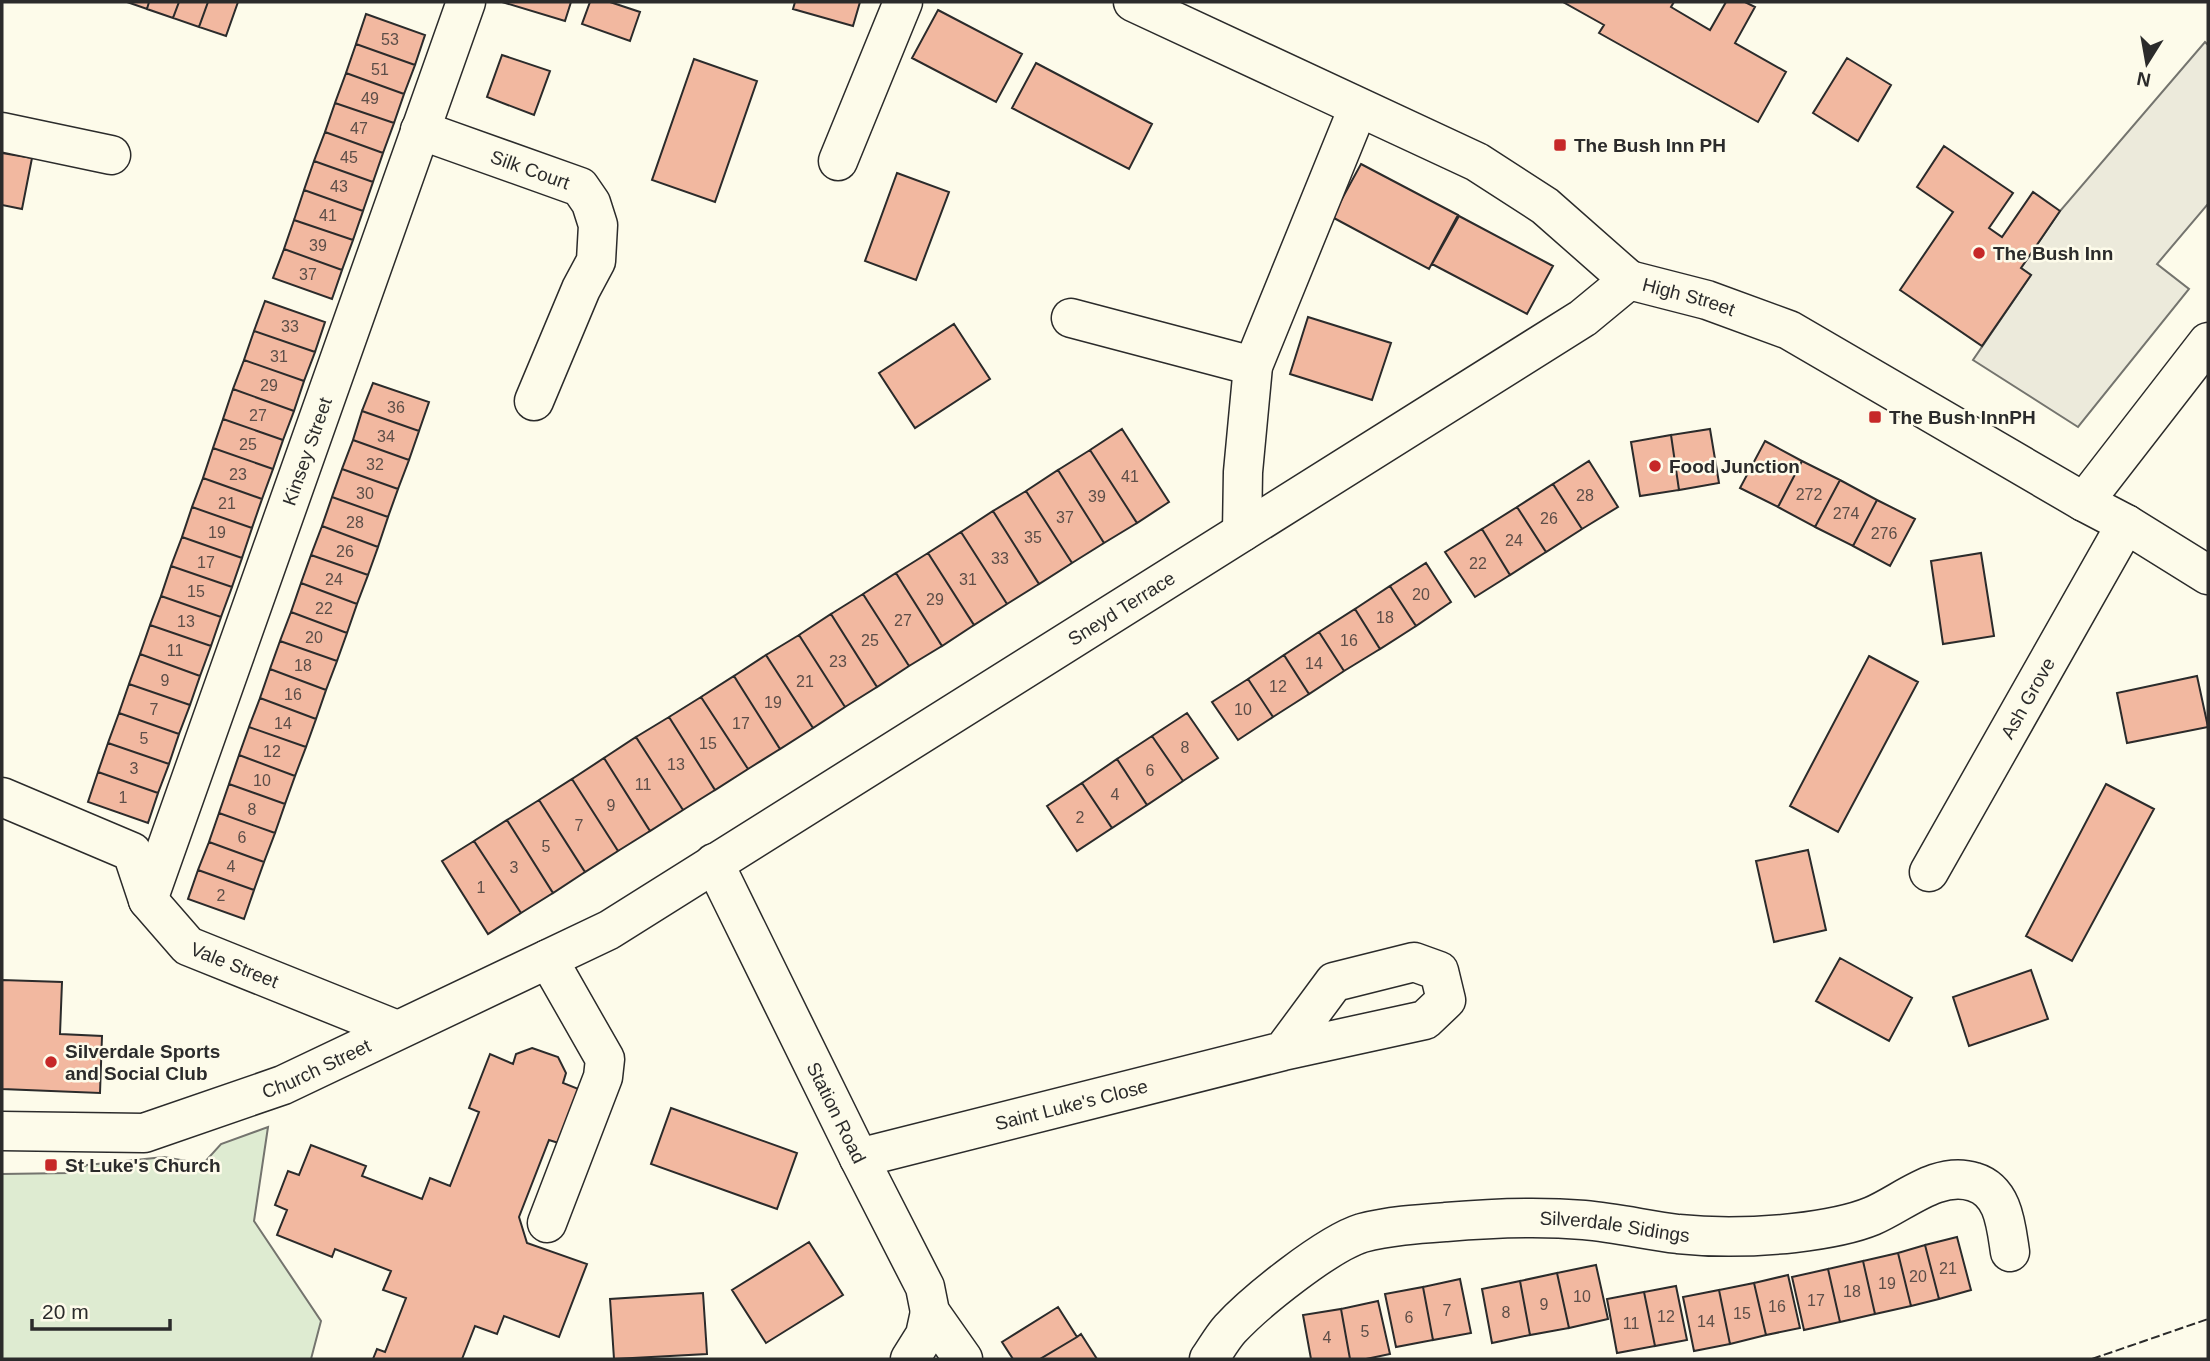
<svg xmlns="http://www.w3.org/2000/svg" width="2210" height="1361" viewBox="0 0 2210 1361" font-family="Arial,sans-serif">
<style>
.green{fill:#deebd1;stroke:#74746e;stroke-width:2}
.parking{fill:#eceadb;stroke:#74746e;stroke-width:2}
.building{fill:#f2b8a0;stroke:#2b2b2b;stroke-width:2}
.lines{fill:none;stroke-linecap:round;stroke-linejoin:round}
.minor-casing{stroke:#2b2b2b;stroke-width:41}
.major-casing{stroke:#2b2b2b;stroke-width:41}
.minor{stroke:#fdfbea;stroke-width:38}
.major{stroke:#fdfbea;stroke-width:38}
.fence{stroke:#2b2b2b;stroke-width:2;stroke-dasharray:9 3.5;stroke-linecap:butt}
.poi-dot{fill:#c62828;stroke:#fdfbea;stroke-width:2.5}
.labels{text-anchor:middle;stroke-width:5;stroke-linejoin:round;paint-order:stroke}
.number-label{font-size:16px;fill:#5d4e48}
.poi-label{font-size:19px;font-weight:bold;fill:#2b2b2b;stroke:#fdfbea;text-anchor:start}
.street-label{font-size:19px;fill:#2b2b2b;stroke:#fdfbea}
</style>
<rect width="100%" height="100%" fill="#fdfbea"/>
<!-- green -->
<path class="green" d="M268 1127 254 1221 321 1321 311 1359H2V1174L70 1173 87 1165 164 1157 203 1164 221 1144Z"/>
<!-- parking -->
<path class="parking" d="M2205 42 2208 45V204L2157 264 2189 289 2078 427 1973 360 2031 275 2021 268 2060 211Z"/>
<!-- building -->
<path class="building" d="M127 2H149L147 9Z
M149 2H179L173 18 147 9Z
M179 2H208L199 27 173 18Z
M208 2H238L226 36 199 27Z
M502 2H571L565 21Z
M590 2H610L640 12 630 41 582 24Z
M795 2H860L853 26 793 9Z
M1563 2H1674L1671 7 1710 30 1726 2H1745L1755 7 1735 43 1786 72 1758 122 1599 33 1604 25Z
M938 10 1022 54 996 102 912 58Z
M366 14 425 35 415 65 356 44Z
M356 44 415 65 404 94 346 73Z
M502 55 550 71 534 115 487 97Z
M1847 58 1891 85 1858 141 1813 113Z
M694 59 757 81 715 202 652 180Z
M1036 63 1152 124 1129 169 1012 108Z
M346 73 404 94 394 123 335 103Z
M335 103 394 123 383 153 325 132Z
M325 132 383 153 373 182 314 161Z
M1944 146 2013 193 1989 228 2002 237 2033 192 2060 211 2021 268 2031 275 1982 346 1900 290 1953 212 1917 187Z
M2 153 32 158 22 209 2 205Z
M314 161 373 182 363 211 304 190Z
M1361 164 1458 215 1429 269 1332 217Z
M897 173 949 192 916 280 865 261Z
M304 190 363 211 353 240 294 220Z
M1459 216 1553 266 1527 314 1432 264Z
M294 220 353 240 342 270 284 249Z
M284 249 342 270 332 299 273 278Z
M265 301 325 322 315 352 254 331Z
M1308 317 1391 343 1372 400 1290 374Z
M954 324 990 379 915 428 879 373Z
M254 331 315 352 304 381 244 360Z
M244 360 304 381 294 411 233 389Z
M373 383 429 402 419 431 362 411Z
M233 389 294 411 283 440 223 419Z
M362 411 419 431 409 460 353 440Z
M223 419 283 440 273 469 213 448Z
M1122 429 1169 502 1137 523 1090 450Z
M1710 429 1719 483 1679 490 1671 435Z
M1671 435 1679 490 1640 496 1631 442Z
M353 440 409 460 398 489 342 469Z
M1765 441 1802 461 1778 507 1740 488Z
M213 448 273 469 262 499 203 478Z
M1090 450 1137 523 1104 543 1058 470Z
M1589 461 1618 507 1582 529 1553 484Z
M1802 461 1840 480 1815 527 1778 507Z
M342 469 398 489 388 517 332 497Z
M1058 470 1104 543 1072 563 1026 491Z
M203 478 262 499 252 528 192 507Z
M1840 480 1877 500 1853 546 1815 527Z
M1553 484 1582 529 1546 552 1517 507Z
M1026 491 1072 563 1039 584 993 511Z
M332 497 388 517 378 547 322 526Z
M1877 500 1915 519 1890 566 1853 546Z
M192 507 252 528 242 558 182 537Z
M1517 507 1546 552 1510 575 1482 529Z
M993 511 1039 584 1007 604 961 532Z
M322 526 378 547 368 575 311 555Z
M1482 529 1510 575 1475 597 1445 552Z
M961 532 1007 604 974 625 928 553Z
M182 537 242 558 232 587 171 566Z
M928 553 974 625 942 646 896 573Z
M1981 553 1994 636 1943 644 1931 561Z
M311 555 368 575 357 604 301 583Z
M1426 563 1451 602 1416 626 1390 586Z
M171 566 232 587 221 617 161 596Z
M896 573 942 646 909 666 863 594Z
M301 583 357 604 347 633 291 612Z
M1390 586 1416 626 1380 649 1355 609Z
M863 594 909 666 877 687 831 614Z
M161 596 221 617 211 646 150 625Z
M1355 609 1380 649 1344 671 1319 632Z
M291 612 347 633 337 661 280 641Z
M831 614 877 687 845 707 799 635Z
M150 625 211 646 200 676 140 654Z
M1319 632 1344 671 1309 694 1284 655Z
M799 635 845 707 813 728 766 655Z
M280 641 337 661 326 690 270 669Z
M140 654 200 676 190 705 129 684Z
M766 655 813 728 780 749 734 676Z
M1284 655 1309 694 1273 717 1248 679Z
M1869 656 1918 682 1838 832 1790 806Z
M270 669 326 690 316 719 260 698Z
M734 676 780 749 748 769 701 697Z
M2197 676 2208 727 2127 743 2117 693Z
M1248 679 1273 717 1238 740 1212 702Z
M129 684 190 705 179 734 119 713Z
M701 697 748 769 715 790 669 717Z
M260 698 316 719 306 747 249 727Z
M119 713 179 734 169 764 108 743Z
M1187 713 1218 758 1183 781 1152 736Z
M669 717 715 790 683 810 636 737Z
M249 727 306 747 295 776 239 755Z
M1152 736 1183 781 1147 805 1117 759Z
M636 737 683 810 650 831 604 758Z
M108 743 169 764 158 793 98 772Z
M239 755 295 776 285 804 229 784Z
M604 758 650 831 618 851 572 779Z
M1117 759 1147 805 1112 828 1082 783Z
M98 772 158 793 148 823 88 802Z
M572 779 618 851 585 872 539 800Z
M1082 783 1112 828 1077 851 1047 806Z
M229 784 285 804 275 833 219 813Z
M2106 784 2154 809 2072 961 2026 936Z
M539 800 585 872 553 893 507 820Z
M219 813 275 833 264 862 209 842Z
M507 820 553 893 521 913 474 841Z
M474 841 521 913 488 934 442 861Z
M209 842 264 862 254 890 198 870Z
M1808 850 1826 930 1774 942 1756 861Z
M198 870 254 890 244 919 188 899Z
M1840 958 1912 998 1889 1041 1816 1001Z
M2031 970 2048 1019 1969 1046 1953 997Z
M2 980 62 982 60 1034 102 1036 100 1093 2 1089Z
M532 1048 558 1057 566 1073 563 1083 586 1092 565 1145 549 1140 519 1217 527 1243 587 1264 559 1337 504 1316 497 1334 475 1326 462 1359H373L377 1349 385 1352 406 1298 383 1290 391 1271 335 1249 332 1257 277 1235 287 1210 275 1205 288 1171 299 1175 311 1145 366 1166 362 1176 422 1199 430 1178 450 1186 479 1112 469 1108 490 1054 513 1064 516 1054Z
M671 1108 797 1153 777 1209 651 1164Z
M1957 1237 1971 1290 1939 1299 1925 1245Z
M809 1242 843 1295 766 1343 732 1290Z
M1925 1245 1939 1299 1911 1306 1898 1253Z
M1898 1253 1911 1306 1875 1314 1863 1261Z
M1863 1261 1875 1314 1840 1322 1828 1269Z
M1596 1265 1608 1319 1569 1328 1557 1273Z
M1828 1269 1840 1322 1804 1330 1792 1277Z
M1557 1273 1569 1328 1530 1335 1520 1281Z
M1788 1275 1800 1328 1766 1335 1754 1283Z
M1460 1279 1471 1333 1433 1340 1423 1287Z
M1520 1281 1530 1335 1492 1343 1482 1289Z
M1754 1283 1766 1335 1730 1344 1719 1290Z
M1676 1286 1687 1340 1655 1346 1644 1292Z
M1423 1287 1433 1340 1396 1347 1385 1294Z
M1719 1290 1730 1344 1694 1351 1683 1297Z
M1644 1292 1655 1346 1617 1353 1607 1299Z
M703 1293 707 1354 614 1359 610 1299Z
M1378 1301 1390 1354 1366 1359H1350L1341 1309Z
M1058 1307 1077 1337 1040 1359H1013L1002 1342Z
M1341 1309 1350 1359H1311L1303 1315Z
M1081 1334 1097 1359H1040L1077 1337Z"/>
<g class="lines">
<!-- minor casing -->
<g class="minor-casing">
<g id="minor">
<path d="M1133 2 1477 162 1545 206 1629 280"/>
<path id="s1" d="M420 130 580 187 591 203 598 225 596 261 581 289 534 401"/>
<path d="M2 132 111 155"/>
<path d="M838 161 903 2"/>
<path d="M1071 318 1253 366"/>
<path d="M2084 502 2208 342"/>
<path d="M1242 532 1243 472 1253 366 1358 108"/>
<path id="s2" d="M2 797 132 852 148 900 188 946 397 1030"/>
<path id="s3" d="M714 863 859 1158 925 1287 930 1312 963 1359"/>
<path id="s4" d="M1929 872 2126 524"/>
<path id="s5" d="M148 900 466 2"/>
<path id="s6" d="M859 1158 1283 1051 1425 1020 1446 1000 1439 971 1414 962 1334 982 1283 1051"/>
<path d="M547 1223 603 1077 605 1059 548 959"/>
<path d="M910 1359 925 1335 930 1312"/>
<path id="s7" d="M1209 1359C1216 1349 1222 1338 1230 1329 1256 1301 1327 1244 1362 1233 1389 1226 1418 1224 1446 1222 1492 1218 1538 1216 1584 1220 1616 1223 1647 1230 1678 1234 1716 1238 1756 1237 1794 1233 1820 1230 1848 1226 1872 1216 1903 1203 1938 1170 1974 1182 2004 1191 2006 1226 2010 1252"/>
</g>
</g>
<!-- major casing -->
<g class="major-casing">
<g id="major">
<path id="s8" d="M2 1131 144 1133 283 1085 609 930 1583 318 1629 280 1707 300 1789 330 2084 502 2126 524 2208 575"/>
</g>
</g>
<!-- minor -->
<use href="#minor" class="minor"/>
<!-- major -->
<use href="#major" class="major"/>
<!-- fence -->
<path class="fence" d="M2092 1359 2208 1319"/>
</g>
<!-- markers -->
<g class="poi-dot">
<rect x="1553" y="138" width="14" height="14" rx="3.5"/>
<circle cx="1979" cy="253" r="7"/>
<rect x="1868" y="410" width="14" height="14" rx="3.5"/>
<circle cx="1655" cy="466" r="7"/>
<circle cx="51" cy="1062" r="7"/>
<rect x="44" y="1158" width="14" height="14" rx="3.5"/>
</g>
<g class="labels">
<!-- number labels -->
<g class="number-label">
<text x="390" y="45">53</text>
<text x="380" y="75">51</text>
<text x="370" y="104">49</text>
<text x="359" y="134">47</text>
<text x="349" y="163">45</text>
<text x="339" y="192">43</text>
<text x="328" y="221">41</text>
<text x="318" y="251">39</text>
<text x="308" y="280">37</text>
<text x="290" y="332">33</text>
<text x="279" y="362">31</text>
<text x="269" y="391">29</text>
<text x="396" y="413">36</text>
<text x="258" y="421">27</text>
<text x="386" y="442">34</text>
<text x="248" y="450">25</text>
<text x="375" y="470">32</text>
<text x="238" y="480">23</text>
<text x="1130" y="482">41</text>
<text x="365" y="499">30</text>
<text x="1809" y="500">272</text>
<text x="1585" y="501">28</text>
<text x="1097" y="502">39</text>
<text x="227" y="509">21</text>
<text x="1846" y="519">274</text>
<text x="1065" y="523">37</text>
<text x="1549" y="524">26</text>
<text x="355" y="528">28</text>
<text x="217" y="538">19</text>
<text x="1884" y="539">276</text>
<text x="1033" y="543">35</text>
<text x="1514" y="546">24</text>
<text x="345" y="557">26</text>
<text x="1000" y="564">33</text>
<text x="206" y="568">17</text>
<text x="1478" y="569">22</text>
<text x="334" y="585">24</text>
<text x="968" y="585">31</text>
<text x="196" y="597">15</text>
<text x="1421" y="600">20</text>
<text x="935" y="605">29</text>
<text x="324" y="614">22</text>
<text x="1385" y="623">18</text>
<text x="903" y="626">27</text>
<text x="186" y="627">13</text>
<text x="314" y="643">20</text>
<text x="870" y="646">25</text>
<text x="1349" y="646">16</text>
<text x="175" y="656">11</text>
<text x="838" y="667">23</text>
<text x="1314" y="669">14</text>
<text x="303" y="671">18</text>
<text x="165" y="686">9</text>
<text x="805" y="687">21</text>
<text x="1278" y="692">12</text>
<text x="293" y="700">16</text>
<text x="773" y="708">19</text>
<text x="154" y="715">7</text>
<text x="1243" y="715">10</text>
<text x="283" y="729">14</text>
<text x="741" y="729">17</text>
<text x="144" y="744">5</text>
<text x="708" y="749">15</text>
<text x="1185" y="753">8</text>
<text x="272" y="757">12</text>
<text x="676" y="770">13</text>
<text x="134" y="774">3</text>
<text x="1150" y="776">6</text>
<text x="262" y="786">10</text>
<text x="643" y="790">11</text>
<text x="1115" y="800">4</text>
<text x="123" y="803">1</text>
<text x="611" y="811">9</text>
<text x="252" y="815">8</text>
<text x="1080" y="823">2</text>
<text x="579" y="831">7</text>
<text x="242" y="843">6</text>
<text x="546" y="852">5</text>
<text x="231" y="872">4</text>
<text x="514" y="873">3</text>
<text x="481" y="893">1</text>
<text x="221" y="901">2</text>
<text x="1948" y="1274">21</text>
<text x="1918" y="1282">20</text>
<text x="1887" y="1289">19</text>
<text x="1852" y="1297">18</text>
<text x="1582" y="1302">10</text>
<text x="1816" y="1306">17</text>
<text x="1544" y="1310">9</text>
<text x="1777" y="1312">16</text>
<text x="1447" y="1316">7</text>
<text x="1506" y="1318">8</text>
<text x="1742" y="1319">15</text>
<text x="1666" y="1322">12</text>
<text x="1409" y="1323">6</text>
<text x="1706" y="1327">14</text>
<text x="1631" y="1329">11</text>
<text x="1365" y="1337">5</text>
<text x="1327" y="1343">4</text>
</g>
<!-- poi labels -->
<g class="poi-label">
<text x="1574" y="152">The Bush Inn PH</text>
<text x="1993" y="260">The Bush Inn</text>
<text x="1889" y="424">The Bush InnPH</text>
<text x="1669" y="473">Food Junction</text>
<text x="65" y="1058">Silverdale Sports<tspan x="65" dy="22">and Social Club</tspan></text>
<text x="65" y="1172">St Luke's Church</text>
</g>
<!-- street labels -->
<g class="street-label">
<text dy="7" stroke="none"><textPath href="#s1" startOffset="117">Silk Court</textPath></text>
<text dy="7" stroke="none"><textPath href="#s8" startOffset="1922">High Street</textPath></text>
<text dy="7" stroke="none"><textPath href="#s5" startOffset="476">Kinsey Street</textPath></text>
<text dy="7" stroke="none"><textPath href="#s8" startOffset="1255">Sneyd Terrace</textPath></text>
<text dy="7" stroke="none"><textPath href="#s4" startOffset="200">Ash Grove</textPath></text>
<text dy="7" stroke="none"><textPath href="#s2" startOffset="303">Vale Street</textPath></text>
<text dy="7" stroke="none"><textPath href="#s8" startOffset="326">Church Street</textPath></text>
<text dy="7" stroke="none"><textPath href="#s6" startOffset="219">Saint Luke's Close</textPath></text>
<text dy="7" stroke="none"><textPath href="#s3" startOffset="278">Station Road</textPath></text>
<text dy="7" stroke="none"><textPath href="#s7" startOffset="455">Silverdale Sidings</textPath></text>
</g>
</g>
<!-- border -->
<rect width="2210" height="1361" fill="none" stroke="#2b2b2b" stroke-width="7"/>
<!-- north arrow -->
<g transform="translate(2147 63) rotate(191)" stroke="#fdfbea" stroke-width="5" paint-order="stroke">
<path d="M0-5L12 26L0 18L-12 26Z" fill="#2b2b2b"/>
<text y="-10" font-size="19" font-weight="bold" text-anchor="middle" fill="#2b2b2b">N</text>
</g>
<!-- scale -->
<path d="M32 1319v10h138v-10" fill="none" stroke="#2b2b2b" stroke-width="3.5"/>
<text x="42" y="1319" font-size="21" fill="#2b2b2b" stroke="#fdfbea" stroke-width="5" paint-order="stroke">20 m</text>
</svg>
